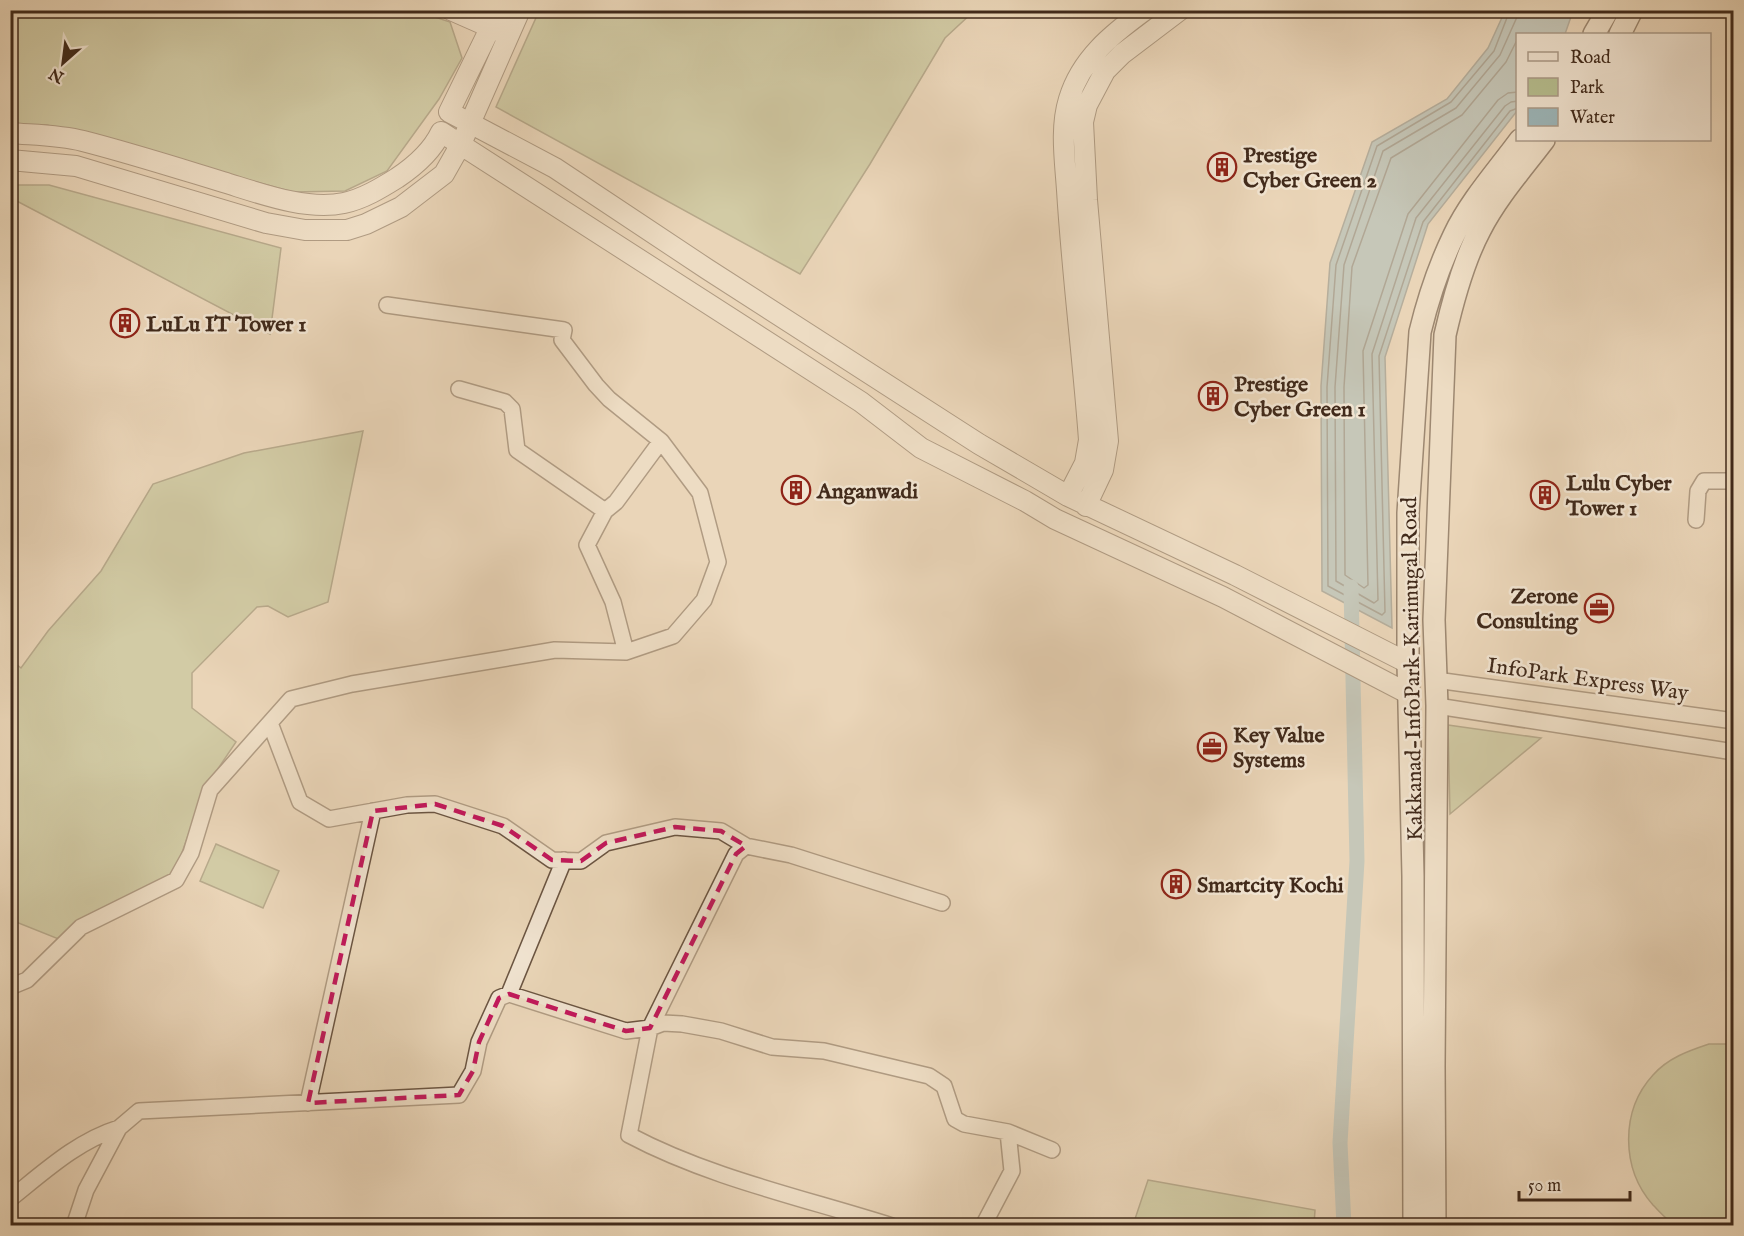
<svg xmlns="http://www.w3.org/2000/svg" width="1744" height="1236" viewBox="0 0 1744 1236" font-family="'IM FELL English',serif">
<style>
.green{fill:#b6be8f;stroke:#7c7455;stroke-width:1.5}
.water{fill:#9cb6b9;stroke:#787e7a;stroke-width:1.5}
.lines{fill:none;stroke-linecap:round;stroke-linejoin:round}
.shore{stroke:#6e706a;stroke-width:1.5}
.canal{stroke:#9cb6b9;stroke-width:15}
.minor-casing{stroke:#6b5542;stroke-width:18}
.tertiary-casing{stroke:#6b5542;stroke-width:22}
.secondary-casing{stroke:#412a1b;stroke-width:24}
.minor{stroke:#f1e4d1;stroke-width:15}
.tertiary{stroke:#f1e4d1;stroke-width:20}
.secondary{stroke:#f1e4d1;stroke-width:21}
.marked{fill:none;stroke:#c2185b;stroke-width:4.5;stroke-dasharray:12 8;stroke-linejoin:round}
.labels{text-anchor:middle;stroke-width:5;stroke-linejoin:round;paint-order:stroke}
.poi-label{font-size:22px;font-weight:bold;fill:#412a1b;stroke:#f1e4d1;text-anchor:start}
.street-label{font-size:22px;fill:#412a1b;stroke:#f1e4d1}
</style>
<rect width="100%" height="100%" fill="#ead6b8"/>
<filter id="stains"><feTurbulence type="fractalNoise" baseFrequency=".00333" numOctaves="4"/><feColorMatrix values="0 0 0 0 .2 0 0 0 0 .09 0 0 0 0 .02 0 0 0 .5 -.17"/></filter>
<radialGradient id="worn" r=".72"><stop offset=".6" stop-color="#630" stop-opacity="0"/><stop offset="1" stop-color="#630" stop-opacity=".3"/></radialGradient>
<!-- green -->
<path class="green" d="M10 11H417L450 22 462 58 439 99 387 171 345 191 293 192 47 125 11 126Z
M539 11V10L974 11 945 38 870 164 800 274 496 107Z
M11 185H49L281 248 270 334 11 198Z
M363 431 328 602 288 617 268 606 257 607 192 673V708L236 742 205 788 174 875 61 940 11 920 10 659 21 668 48 631 101 571 153 484 244 453Z
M1448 725 1541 738 1450 814Z
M216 844 279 871 263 908 200 881Z
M1709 1044H1733V1225C1720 1226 1689 1229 1678 1225 1668 1222 1661 1213 1653 1205 1621 1169 1620 1111 1653 1075 1668 1058 1688 1051 1709 1044Z
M1148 1180 1315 1210 1314 1225H1133Z"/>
<!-- water -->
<path class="water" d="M1505 11H1573L1565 34H1518L1517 111 1428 224 1385 357 1392 628 1322 591 1321 386 1330 263 1372 142 1447 99 1488 48Z"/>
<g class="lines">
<!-- shore -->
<path class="shore" d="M1510 10 1494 51 1451 102 1377 146 1336 265 1327 387 1328 586 1382 615 1385 612 1379 356 1423 222 1510 111 1518 108
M1518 38 1506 62 1462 115 1391 158 1352 267 1344 387 1345 575 1364 588 1368 585 1363 351 1408 214 1498 100 1508 93 1518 92
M1518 101 1511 102 1505 106 1416 218 1372 354 1378 600 1374 603 1336 581 1335 387 1344 265 1383 151 1456 108 1500 55 1517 17 1518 10"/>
<!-- canal -->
<path class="canal" d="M1344 1226 1340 1143 1357 861 1351 587"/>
<!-- minor casing -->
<g class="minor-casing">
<path id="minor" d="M459 389 505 402 512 409 517 450 605 511 616 502 661 441
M605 511 587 545 613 602 626 652
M1696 520 1698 491 1704 481H1734
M1436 680 1734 721
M1437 706 1734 752
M270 723 300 802 329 819 407 805 435 804 503 826 552 860 581 861 606 843 675 827 721 831 746 846
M10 987 27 980 81 927 176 880 191 853 210 790 291 699 352 684 555 650 626 652 673 636 704 600 718 562 700 493 661 441 609 399 596 385 562 340 564 330 387 305
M509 994 564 860
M308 1103 373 811
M10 1199C44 1172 77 1141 119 1128
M74 1226 86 1190 119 1128 139 1111 459 1095 473 1071 479 1042 499 998 509 994 626 1031 650 1028 663 1023 682 1024 721 1031 772 1047 824 1051 929 1076 944 1086 955 1119 964 1124 1008 1132 1052 1150
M892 1226C804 1198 710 1178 629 1135L650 1028 736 854 746 846 791 855 942 903
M983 1226 1012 1171 1008 1132"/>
</g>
<!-- tertiary casing -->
<g class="tertiary-casing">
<path id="tertiary" d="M451 10 501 32
M499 10 449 112 555 168 707 269 979 444 1068 496 1235 575 1408 663
M10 133C34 135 60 135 83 141 130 153 177 168 223 182 259 193 306 211 344 203 363 199 381 188 397 178 415 166 432 151 441 132L861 402 921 448 1025 501 1055 519 1223 597 1409 694
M10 160 76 166 266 223 305 230H347L366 224 401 207 444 174 461 144 520 10
M1068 496 1085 463 1089 440C1083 357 1072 273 1067 190 1065 160 1060 128 1069 99 1081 59 1112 34 1145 10
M1086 506 1103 470 1108 441 1087 200 1083 122 1087 105 1105 71 1122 54 1180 10"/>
</g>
<!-- secondary casing -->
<g class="secondary-casing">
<path id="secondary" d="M1594 34 1608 10
M1620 34 1632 10
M1414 1226 1413 876 1408 663V513L1420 332C1428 299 1439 266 1454 235 1470 201 1498 170 1520 140
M1435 1226 1434 1066 1437 706 1434 620 1445 335C1453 300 1463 262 1480 230 1497 197 1522 169 1544 140"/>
</g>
<!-- minor -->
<use href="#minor" class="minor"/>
<!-- tertiary -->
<use href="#tertiary" class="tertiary"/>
<!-- secondary -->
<use href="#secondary" class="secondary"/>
</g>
<!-- marked area -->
<path d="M0 0H1744V1236H0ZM435 804 503 826 552 860 581 861 606 843 675 827 721 831 746 846 736 854 650 1028 626 1031 509 994 499 998 479 1042 473 1071 459 1095 308 1103 373 811Z" fill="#ead6b8" fill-opacity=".55" fill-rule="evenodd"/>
<path class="marked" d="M435 804 503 826 552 860 581 861 606 843 675 827 721 831 746 846 736 854 650 1028 626 1031 509 994 499 998 479 1042 473 1071 459 1095 308 1103 373 811Z"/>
<!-- icons -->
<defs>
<g id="building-ring" transform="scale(1.5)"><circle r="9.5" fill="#f1e4d1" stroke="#8f2418" stroke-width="1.5"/><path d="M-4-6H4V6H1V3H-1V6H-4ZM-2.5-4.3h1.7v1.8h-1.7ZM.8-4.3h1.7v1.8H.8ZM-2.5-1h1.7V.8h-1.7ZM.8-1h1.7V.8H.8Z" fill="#8f2418"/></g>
<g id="office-ring" transform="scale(1.5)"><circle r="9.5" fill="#f1e4d1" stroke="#8f2418" stroke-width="1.5"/><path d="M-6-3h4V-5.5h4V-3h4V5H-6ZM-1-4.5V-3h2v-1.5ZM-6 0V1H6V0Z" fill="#8f2418"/></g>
</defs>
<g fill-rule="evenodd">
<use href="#building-ring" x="1222" y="167"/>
<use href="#building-ring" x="125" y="323"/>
<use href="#building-ring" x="1213" y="396"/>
<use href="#building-ring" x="796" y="490"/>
<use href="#building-ring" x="1545" y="495"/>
<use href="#office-ring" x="1599" y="608"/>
<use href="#office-ring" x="1212" y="747"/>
<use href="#building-ring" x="1176" y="884"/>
</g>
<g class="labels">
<!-- poi labels -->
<g class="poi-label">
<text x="1243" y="162">Prestige<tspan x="1243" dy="25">Cyber Green 2</tspan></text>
<text x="146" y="331">LuLu IT Tower 1</text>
<text x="1234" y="391">Prestige<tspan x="1234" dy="25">Cyber Green 1</tspan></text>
<text x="1566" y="490">Lulu Cyber<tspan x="1566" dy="25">Tower 1</tspan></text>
<text x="817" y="498">Anganwadi</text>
<text x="1578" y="603" text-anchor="end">Zerone<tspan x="1578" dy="25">Consulting</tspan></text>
<text x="1233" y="742">Key Value<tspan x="1233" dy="25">Systems</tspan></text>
<text x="1197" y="892">Smartcity Kochi</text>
</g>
<!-- street labels -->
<g class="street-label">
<text transform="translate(1411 669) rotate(-91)" y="8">Kakkanad-InfoPark-Karimugal Road</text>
<text transform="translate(1588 678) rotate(8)" y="8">InfoPark Express Way</text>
</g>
</g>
<!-- margin -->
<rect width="1744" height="1236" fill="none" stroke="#ead6b8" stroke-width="36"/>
<rect x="12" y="12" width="1720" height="1212" fill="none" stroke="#412a1b" stroke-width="3"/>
<rect x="18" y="18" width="1708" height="1200" fill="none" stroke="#412a1b" stroke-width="1.5"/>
<!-- legend -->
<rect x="1516" y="33" width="195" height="108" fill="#f1e4d1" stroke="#ab9a88" stroke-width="1.5"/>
<rect x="1528" y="52" width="30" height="9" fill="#f1e4d1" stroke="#ab9a88" stroke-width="1.5"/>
<text x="1570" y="63" font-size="18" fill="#412a1b">Road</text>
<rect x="1528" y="78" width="30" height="18" fill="#b6be8f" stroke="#ab9a88" stroke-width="1.5"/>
<text x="1570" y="93" font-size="18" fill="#412a1b">Park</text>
<rect x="1528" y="108" width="30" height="18" fill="#9cb6b9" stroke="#ab9a88" stroke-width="1.5"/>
<text x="1570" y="123" font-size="18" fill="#412a1b">Water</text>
<!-- north arrow -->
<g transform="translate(63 63) rotate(208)" stroke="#f1e4d1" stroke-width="4.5" paint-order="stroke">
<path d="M0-4.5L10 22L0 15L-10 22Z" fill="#412a1b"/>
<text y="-9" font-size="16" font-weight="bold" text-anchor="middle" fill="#412a1b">N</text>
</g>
<!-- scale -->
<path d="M1519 1191v9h111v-9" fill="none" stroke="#412a1b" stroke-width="3"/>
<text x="1528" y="1191" font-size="18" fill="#412a1b" stroke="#f1e4d1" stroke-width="4.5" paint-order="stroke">50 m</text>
<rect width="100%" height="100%" filter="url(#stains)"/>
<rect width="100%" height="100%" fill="url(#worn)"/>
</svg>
